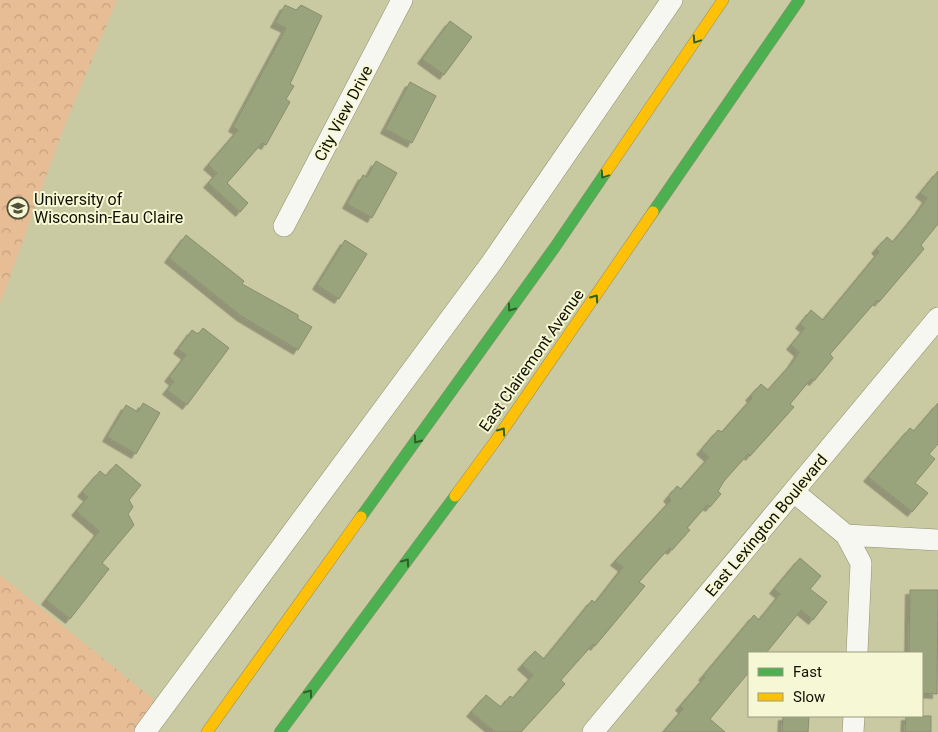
<svg xmlns="http://www.w3.org/2000/svg" width="938" height="732" viewBox="0 0 938 732" font-family="Roboto,sans-serif">
<style>
.forest{fill:url(#forest-crowns)}
.building{fill:#9aa47b;stroke:#898e70;filter:url(#shadow)}
.lines{fill:none;stroke-linecap:round;stroke-linejoin:round}
.street-casing{stroke:#8f8f70;stroke-width:22}
.fast-casing{stroke:#8f8f70;stroke-width:12}
.slow-casing{stroke:#8f8f70;stroke-width:12}
.street{stroke:#f7f7f1;stroke-width:21}
.fast{stroke:#4caf50;stroke-width:11}
.slow{stroke:#ffc107;stroke-width:11}
.oneway{stroke:#2e6028}
.labels{text-anchor:middle;stroke-width:4;stroke-linejoin:round;paint-order:stroke}
.street-label{font-size:16px;fill:#101000;stroke:#f6f8d5}
.poi-label{font-size:16px;fill:#101000;stroke:#f6f8d5;text-anchor:start}
</style>
<defs>
<pattern id="forest-crowns" width="20" height="18" patternUnits="userSpaceOnUse" patternTransform="scale(1.25)"><rect width="20" height="18" fill="#e6bd95"/><path d="M2 6a3 3 0 1 1 6 0M12 15a3 3 0 1 1 6 0" fill="none" stroke="#c4a17f"/></pattern>
<filter id="shadow"><feDropShadow dx="-4.5" dy="4.5" stdDeviation="0" flood-color="#0004"/></filter>
</defs>
<rect width="100%" height="100%" fill="#c9c9a2"/>
<!-- forest -->
<path class="forest" d="M0 0H117L63 130 0 304Z
M0 575 163 707 145 732H0Z"/>
<!-- building -->
<path class="building" d="M285 5 296 10 301 5 322 16 290 84 294 86 286 99 290 102 266 145 262 143 227 183 248 203 240 212 208 183 217 173 208 165 238 130 233 127 286 28 275 23Z
M450 21 472 37 444 75 422 59Z
M410 82 436 96 412 143 385 129Z
M376 161 397 173 372 218 347 204 363 175 367 177Z
M938 171V224L921 245 924 249 879 302 877 300 830 354 833 358 814 381 811 379 790 404 794 407 750 456 748 454 724 481 718 491 721 494 710 507 707 505 687 528 690 530 672 550 669 548 639 582 645 586 595 646 593 644 561 680 565 684 521 732H495L471 712 486 695 501 707 510 696 513 698 533 675 522 665 535 651 544 659 592 600 595 603 623 567 615 561 671 500 668 497 677 486 681 489 709 457 701 450 718 430 722 432 752 398 750 396 761 384 768 390 792 363 799 352 791 345 805 328 800 324 811 310 823 320 879 252 876 249 887 237 893 242 919 210 927 198 920 193Z
M186 235 244 281 242 284 298 315V319L312 327 298 350 241 316 169 258Z
M345 240 367 254 339 299 317 285Z
M203 328 229 348 187 405 167 390 174 381 169 377 186 355 178 349 192 330 198 334Z
M143 403 160 413 136 454 107 437 126 405 138 412Z
M938 403V444L929 454 935 459 915 483 928 493 912 512 868 477 910 428 914 431Z
M116 464 141 485 129 500 133 507 128 514 134 525 102 563 109 569 70 619 46 600 99 531 76 511 88 497 82 492 100 471 106 476Z
M800 558 821 576 810 589 827 602 813 620 801 610 766 653H749V672L710 719 725 732H663L683 709 680 706 705 677 703 676 754 615 759 620 780 594 774 589Z
M910 590H938L937 694 922 693V653H909Z
M783 716H809L808 732H782Z
M906 716H931V732H905Z"/>
<g class="lines">
<!-- street casing -->
<g class="street-casing">
<path id="street" d="M284 226 402 0
M794 492 846 535 938 540
M846 535 861 563 857 653
M145 732 492 262 672 0
M593 732 938 318
M853 732 854 716"/>
</g>
<!-- fast casing -->
<g class="fast-casing">
<path id="fast" d="M653 212 799 0
M361 517 555 247 606 172
M280 732 455 496"/>
</g>
<!-- slow casing -->
<g class="slow-casing">
<path id="slow" d="M606 172 723 0
M455 496 496 440 653 212
M207 732 361 517"/>
</g>
<!-- street -->
<use href="#street" class="street"/>
<!-- fast -->
<use href="#fast" class="fast"/>
<!-- slow -->
<use href="#slow" class="slow"/>
</g>
<!-- one-way arrows -->
<defs><path id="oneway-chevron" d="M-2-3.5L2.5 0L-2 3.5" fill="none" stroke-width="1.6" stroke-linecap="round" stroke-linejoin="round" transform="scale(1.25)"/></defs>
<g class="oneway">
<use href="#oneway-chevron" transform="translate(696 40) rotate(124)"/>
<use href="#oneway-chevron" transform="translate(604 175) rotate(124)"/>
<use href="#oneway-chevron" transform="translate(595 298) rotate(-55)"/>
<use href="#oneway-chevron" transform="translate(511 308) rotate(126)"/>
<use href="#oneway-chevron" transform="translate(502 431) rotate(-55)"/>
<use href="#oneway-chevron" transform="translate(417 440) rotate(126)"/>
<use href="#oneway-chevron" transform="translate(406 562) rotate(-54)"/>
<use href="#oneway-chevron" transform="translate(309 693) rotate(-54)"/>
</g>
<!-- icons -->
<defs>
<g id="university-ring" transform="scale(1.125)"><circle r="9.5" fill="#f6f8d5" stroke="#515139" stroke-width="1.5"/><path d="M0-5L7-2L0 1L-7-2ZM-4 1L0 2.5L4 1V4Q0 6-4 4Z" fill="#515139"/></g>
</defs>
<g fill-rule="evenodd">
<use href="#university-ring" x="18" y="208"/>
</g>
<g class="labels">
<!-- street labels -->
<g class="street-label">
<text transform="translate(343 113) rotate(-62)" y="6">City View Drive</text>
<text transform="translate(531 360) rotate(-55)" y="6">East Clairemont Avenue</text>
<text transform="translate(766 525) rotate(-50)" y="6">East Lexington Boulevard</text>
</g>
<!-- poi labels -->
<g class="poi-label">
<text x="34" y="205">University of<tspan x="34" dy="18">Wisconsin-Eau Claire</tspan></text>
</g>
</g>
<!-- legend -->
<rect x="748" y="652" width="175" height="65" fill="#f6f8d5" stroke="#9a9b80"/>
<rect x="758" y="668" width="25" height="8" fill="#4caf50" stroke="#9a9b80"/>
<text x="793" y="677" font-size="15" fill="#101000">Fast</text>
<rect x="758" y="693" width="25" height="8" fill="#ffc107" stroke="#9a9b80"/>
<text x="793" y="702" font-size="15" fill="#101000">Slow</text>
</svg>
